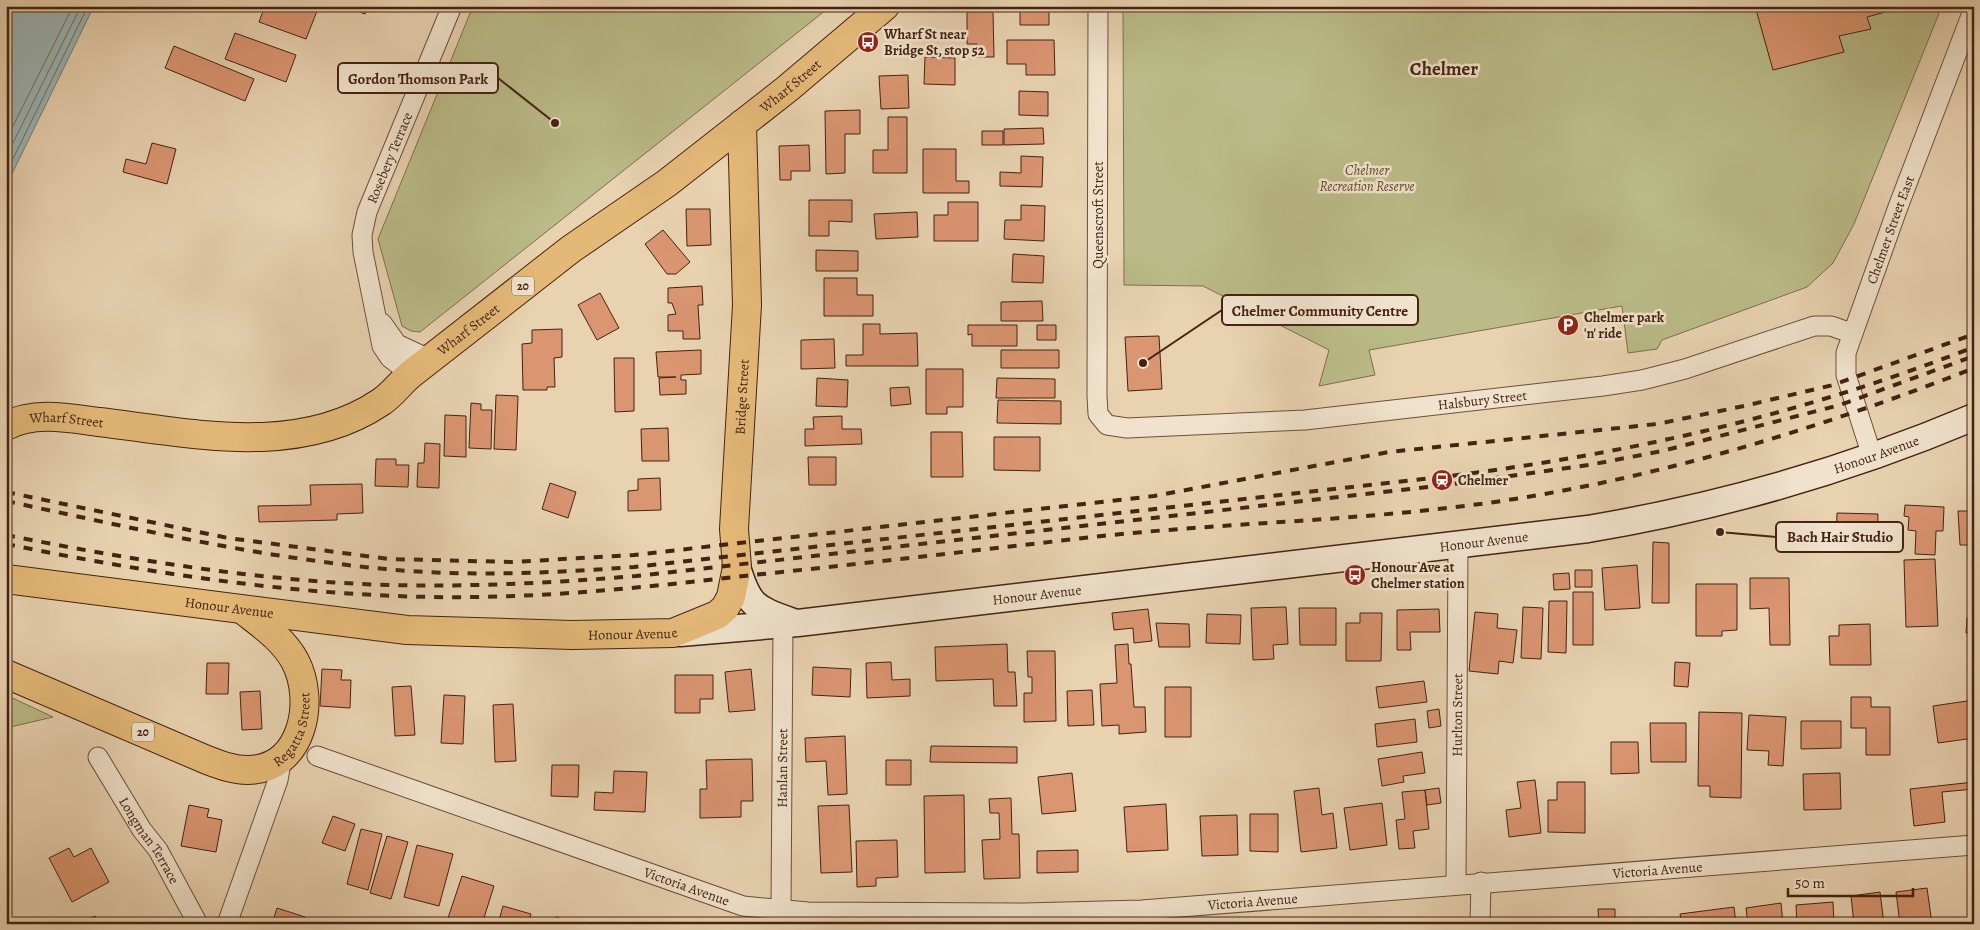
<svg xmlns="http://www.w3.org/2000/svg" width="1980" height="930" viewBox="0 0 1980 930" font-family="Alegreya,serif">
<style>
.green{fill:#babb88;stroke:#7f6f4d}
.water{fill:#9bb5b5;stroke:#787b74}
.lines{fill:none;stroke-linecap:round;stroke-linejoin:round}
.shore{stroke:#706c64;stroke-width:1}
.building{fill:#da9571;stroke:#442312}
.street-casing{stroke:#6d4f3a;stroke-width:21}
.secondary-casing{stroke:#442312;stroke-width:29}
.primary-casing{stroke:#442312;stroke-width:30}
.street{stroke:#f0e2cc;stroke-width:19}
.secondary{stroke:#f0e2cc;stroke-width:26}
.primary{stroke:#e4b978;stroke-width:28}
.rail{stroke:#442312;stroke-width:4;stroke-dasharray:9 9;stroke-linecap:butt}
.labels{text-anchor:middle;stroke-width:5;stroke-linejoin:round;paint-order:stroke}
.shield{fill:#f0e2cc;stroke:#785c4a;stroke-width:1}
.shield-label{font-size:12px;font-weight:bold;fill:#442312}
.poi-label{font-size:14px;font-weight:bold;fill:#442312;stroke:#f0e2cc;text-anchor:start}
.street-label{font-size:14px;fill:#442312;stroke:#f0e2cc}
.park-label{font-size:14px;font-style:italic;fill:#624930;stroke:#f0e2cc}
.district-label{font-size:19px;font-weight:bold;fill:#442312;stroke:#f0e2cc}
.leader{fill:none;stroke:#442312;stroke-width:2}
.callout-dot{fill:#442312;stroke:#f0e2cc;stroke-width:2}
.callout{fill:#f0e2cc;stroke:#442312;stroke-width:2}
.callout-label{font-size:15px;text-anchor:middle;font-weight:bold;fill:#442312}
</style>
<rect width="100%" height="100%" fill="#e8d2b0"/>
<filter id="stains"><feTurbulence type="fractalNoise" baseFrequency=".004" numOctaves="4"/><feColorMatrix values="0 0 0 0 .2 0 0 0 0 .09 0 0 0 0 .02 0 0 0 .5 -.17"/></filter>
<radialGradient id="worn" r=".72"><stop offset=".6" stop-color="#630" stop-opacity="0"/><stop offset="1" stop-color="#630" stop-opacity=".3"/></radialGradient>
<!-- green -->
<path class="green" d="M473 6H831L420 332 411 331 402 326 378 239Z
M1123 6H1942L1854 224 1833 263 1807 287 1662 340 1657 349 1628 353 1622 306 1369 350 1375 375 1319 386 1329 350 1203 286 1124 285Z
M6 695 53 717 6 728Z"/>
<!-- water -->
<path class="water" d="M6 6H94L6 186Z"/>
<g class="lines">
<!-- shore -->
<path class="shore" d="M6 140 73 6
M6 157 81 6
M6 173 88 6"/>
</g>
<!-- building -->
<path class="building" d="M265 6H319L306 39 259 22Z
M343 6H368L365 14Z
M1020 6H1049V25H1020Z
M1755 6H1907L1867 17 1871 29 1839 36 1844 52 1773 70Z
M967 12H993L994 57H977V44H967Z
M235 33 296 55 286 82 225 59Z
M1007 40H1054L1055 75H1026V64H1007Z
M174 46 254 79 245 101 165 68Z
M925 57 955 58V85L924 84Z
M908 75 909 108 881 109 879 76Z
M1019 91 1048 92V116L1019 115Z
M860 110V134H845V173L826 174 825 111Z
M888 117H907V173H873V150H888Z
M1043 128 1044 144 1004 145V129Z
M982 131H1003V145H982Z
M152 143 176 149 167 184 123 172 126 159 146 164Z
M809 145 810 171H791V180H780L779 146Z
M923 149H956V181H969V193H923Z
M1021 156 1043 157 1042 187 1000 186V172L1021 173Z
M1973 193H1974L1973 231Z
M809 200H852V222L829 221V236H809Z
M948 202H978V241H934V215H948Z
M1021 205 1045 206 1044 241 1004 239 1005 220H1021Z
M686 209H710L711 245 687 246Z
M917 212 918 237 876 239 874 214Z
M663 230 690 262 676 274H667L645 244Z
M816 250 858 251V271H816Z
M1013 254 1044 256 1043 283 1012 282Z
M824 278H857V295H873V316H824Z
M702 286 703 305H698L700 339H683V331H668V315L676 314 672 303H668V288Z
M600 293 619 328 597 340 578 305Z
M1042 301 1043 321H1001V302Z
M863 324H880V334L917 333 918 366H846V355H863Z
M968 325H1017V346H972V334L968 335Z
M1037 325H1056V340H1037Z
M562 329V357L554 358 555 387H547V390H523L522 344 532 343V330Z
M1159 336 1162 389 1128 391 1125 337Z
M834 339 835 368 801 369V340Z
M701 350V374L681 375V380H686V394L660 395 659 378 676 377H658L656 352Z
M1001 350H1059V368H1001Z
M614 358H634V411L615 412Z
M926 369H963V407H947V414H926Z
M817 378 848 380 847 407 816 406Z
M997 378 1055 379V398H996Z
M909 387 911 404 891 406 890 388Z
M496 395 518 396 516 450 494 449Z
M998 400 1061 401V424L997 423Z
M471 403 481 404V410H492L491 449 469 448Z
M445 415 466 416V457L444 456Z
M842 416V429H861L862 444 805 446V429H814L813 417Z
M668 428 669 461H642L641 429Z
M931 432H962L963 477H931Z
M994 437H1040V471L994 470Z
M425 443 440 444 439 488 417 487 418 463H424Z
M808 457H836V485H809Z
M376 459H396V465H409L408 487 375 486Z
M660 478 661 510 628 511V491L638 490V479Z
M550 483 576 492 568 518 542 509Z
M362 484 363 513 337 514V520L259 522 258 506 311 505 310 485Z
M1905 505 1944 507 1943 531H1936L1935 555 1915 554 1916 531 1908 530 1909 517 1904 516Z
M1958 511H1974V545H1960Z
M1837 513 1878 514 1877 543 1836 542Z
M1653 542 1669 543V603H1652Z
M1935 559 1938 626 1906 627 1904 560Z
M1637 565 1640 608 1605 610 1602 568Z
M1575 570H1592V587H1575Z
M1569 573 1570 589 1554 590 1553 574Z
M1750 578H1789L1790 645H1770L1769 608 1750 609Z
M1696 584H1737V630L1722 631V636H1696Z
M1573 592H1593V645H1573Z
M1549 601H1567L1566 653 1548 652Z
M1286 607 1288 644 1273 645 1274 659 1253 660 1251 608Z
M1523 607 1543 608 1541 659 1521 658Z
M1299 608H1336V645H1300Z
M1148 609 1152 641 1134 643 1133 628 1114 630 1112 613Z
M1439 609 1440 632H1410L1411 650H1397V610Z
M1475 612 1498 614 1497 628 1517 630 1513 663 1499 661 1498 674 1469 671Z
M1360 613H1382L1381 661H1346V623H1360Z
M1207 614 1241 615 1240 644 1206 643Z
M1967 618H1974V633H1966Z
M1156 623 1189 624 1190 647H1159Z
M1870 624 1871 665H1830L1829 636H1839V625Z
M1007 644 1008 672H1015L1017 706H994L993 679 936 681 935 647Z
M1128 644 1129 664H1131L1134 707H1145L1146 732 1119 734V725L1102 726 1100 684 1117 683 1115 645Z
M1027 651H1055L1056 721 1024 722V693H1032V677H1028Z
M891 662 892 680 910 679V696L867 698 866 663Z
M1675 662 1690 663 1688 687 1674 686Z
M207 663H229L228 694H206Z
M813 667 851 669 850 697 812 695Z
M322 669 342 670 341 680H351L350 708 320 706Z
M751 669 755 710 729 712 725 672Z
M675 675H713V699H700V713H675Z
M1424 681 1427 702 1379 708 1376 687Z
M411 686 415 735 395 736 392 687Z
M1165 687H1191V737H1165Z
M1092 690 1094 725 1068 726 1067 691Z
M260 691 262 729 242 730 240 692Z
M444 695 465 696 463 744 441 743Z
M1851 697H1871V707H1890V755H1866V728H1851Z
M1974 700V738L1938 743 1933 706Z
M513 704 516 761 495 762 493 705Z
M1439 709 1441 726 1429 728 1427 711Z
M1699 712 1742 713 1741 798 1710 797V786H1698Z
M1749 715 1786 717 1783 766 1768 765 1769 751 1747 750Z
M1415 719 1417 742 1377 747 1375 724Z
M1801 721H1841V748L1801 749Z
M1650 723H1686V762H1651Z
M845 736 847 794 828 795 826 761 806 762 805 738Z
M1611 742H1638L1639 773 1611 774Z
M931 746 1017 747V763L930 762Z
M1422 752 1425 773 1403 776 1404 782 1382 786 1378 759Z
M752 759 753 801H741V817L700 818V789H707L706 760Z
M886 760H911V785H886Z
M552 765H579L578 797 551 796Z
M614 771 647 772 645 812 594 810 595 792 613 793Z
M1072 773 1076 811 1042 814 1038 777Z
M1840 773 1841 809 1804 810 1803 774Z
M1535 780 1541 833 1509 837 1506 810 1521 808 1517 782Z
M1557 782H1585V833L1548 832V800H1557Z
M1974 782V789L1942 792 1945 822 1914 826 1910 789Z
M1319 788 1322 815 1333 813 1337 848 1301 852 1294 791Z
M1439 788 1441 803 1427 805 1425 790Z
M1425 790 1429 829 1413 831 1415 848 1399 849 1396 820 1405 819 1402 792Z
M964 795 965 872 925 873 924 796Z
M1011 798 1012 834H1019L1020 878 984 879 982 840 1000 839 999 813H990L989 799Z
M1382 803 1387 845 1350 850 1344 808Z
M1166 804 1168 850 1127 852 1124 807Z
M189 805 209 809 207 817 222 820 216 852 181 846Z
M849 805 852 872 821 873 818 806Z
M1250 814H1278V852L1250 851Z
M1237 815 1238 855 1202 856 1200 816Z
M333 816 355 824 345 851 322 843Z
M361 829 382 834 368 890 347 884Z
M387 836 408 842 391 899 370 893Z
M897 840 898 877 876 878V886L857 887 856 841Z
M417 845 453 854 439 906 404 897Z
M69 848 74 857 91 848 109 882 72 902 49 858Z
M1078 850V872L1037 873V851Z
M462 876 494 886 482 924H465L448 918Z
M1927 888 1932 924H1900L1896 892Z
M1880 892 1884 924H1854L1851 896Z
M1833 902 1834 924H1797L1796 905Z
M1781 903 1783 924H1748L1746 908Z
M503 906 531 914 528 924H498Z
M1734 907 1736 924H1682L1680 914Z
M277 908 305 917 303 924H272Z
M1598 909H1615V924H1599Z
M95 916 100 924H80Z
M556 917 582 924H555Z
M1547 919 1548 924H1513V923Z
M1648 919V924H1622L1621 923Z"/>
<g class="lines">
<!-- street casing -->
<g class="street-casing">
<g id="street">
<path id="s1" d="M1098 6 1097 396 1098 414 1107 425 1127 428 1305 420 1603 386 1642 380 1685 369 1814 326H1831L1851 333"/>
<path d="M382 323 397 344 429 359"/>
<path id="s2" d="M411 374 390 358 382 346 363 252 362 235 367 212 452 6"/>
<path id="s3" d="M1872 456 1846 375V353L1898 207 1974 8"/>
<path id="s4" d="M317 756 743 906 808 912 1025 913 1142 910 1974 845"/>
<path id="s5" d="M98 757 142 830 158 850 198 924"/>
<path id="s6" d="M1456 884 1458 546"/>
<path id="s7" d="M781 910 783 625"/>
<path d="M227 924 278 780 282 757"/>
<path d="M1480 924 1481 882"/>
</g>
</g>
<!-- secondary casing -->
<g class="secondary-casing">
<g id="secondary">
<path d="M737 567C749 607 755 608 793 622"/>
<path id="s8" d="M680 633 798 623 1588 529C1719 507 1851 469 1974 417"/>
</g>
</g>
<!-- primary casing -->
<g class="primary-casing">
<g id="primary">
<path id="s9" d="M6 426C35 411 68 418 99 422 191 433 298 458 381 402 393 394 400 383 411 374L571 249 667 183 787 89 885 6"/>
<path id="s10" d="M6 579 407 630 572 635 673 633 717 615 725 608 731 597 737 567 734 529 747 305 742 124"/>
<path id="s11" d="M6 674 207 760C220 765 233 770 248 770 303 769 316 701 295 661 283 639 262 625 243 610"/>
</g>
</g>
<!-- street -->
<use href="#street" class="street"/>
<!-- secondary -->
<use href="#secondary" class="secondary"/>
<!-- primary -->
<use href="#primary" class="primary"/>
<!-- rail -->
<path class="rail" d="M6 492 228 538 389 559 512 562 634 555 1154 496 1389 452 1657 424 1744 406 1833 385 1974 334
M6 501C132 528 257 557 385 569 468 577 552 573 634 567L1442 477C1628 454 1798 416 1974 347
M6 535C132 560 259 581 387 585 471 587 553 583 636 576L1446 485 1589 465 1662 451 1840 405 1974 356
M6 544C173 578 344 603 514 596 594 593 674 584 753 575 870 563 986 549 1102 536 1225 523 1349 521 1472 505 1639 484 1817 430 1974 368"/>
</g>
<!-- icons -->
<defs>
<g id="bus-disc" transform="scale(1.125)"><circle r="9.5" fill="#8f2418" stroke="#f0e2cc"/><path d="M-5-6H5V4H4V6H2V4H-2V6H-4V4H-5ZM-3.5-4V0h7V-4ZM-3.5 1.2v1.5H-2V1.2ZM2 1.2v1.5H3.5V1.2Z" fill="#fff"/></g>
<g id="parking-disc" transform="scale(1.125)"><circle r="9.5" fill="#8f2418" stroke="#f0e2cc"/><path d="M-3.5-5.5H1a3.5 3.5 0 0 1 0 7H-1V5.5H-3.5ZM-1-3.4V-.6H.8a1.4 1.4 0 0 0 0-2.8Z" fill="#fff"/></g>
<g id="station-disc" transform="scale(1.125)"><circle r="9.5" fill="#8f2418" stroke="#f0e2cc"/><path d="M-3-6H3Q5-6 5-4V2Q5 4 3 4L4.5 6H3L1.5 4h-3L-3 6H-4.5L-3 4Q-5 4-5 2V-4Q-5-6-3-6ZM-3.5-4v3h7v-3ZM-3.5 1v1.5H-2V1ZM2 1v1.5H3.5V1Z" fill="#fff"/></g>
</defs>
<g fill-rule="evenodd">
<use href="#bus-disc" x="868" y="42"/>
<use href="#parking-disc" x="1568" y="325"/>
<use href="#station-disc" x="1442" y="480"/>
<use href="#bus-disc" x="1355" y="575"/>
</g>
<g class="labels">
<!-- shield labels -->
<g class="shield">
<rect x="512" y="276.5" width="22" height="19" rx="4"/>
<rect x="132" y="722.5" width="22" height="19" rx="4"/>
</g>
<g class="shield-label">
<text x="523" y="290">20</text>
<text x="143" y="736">20</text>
</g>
<!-- poi labels -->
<g class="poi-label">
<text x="884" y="39">Wharf St near<tspan x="884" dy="16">Bridge St, stop 52</tspan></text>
<text x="1584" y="322">Chelmer park<tspan x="1584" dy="16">'n' ride</tspan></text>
<text x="1458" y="485">Chelmer</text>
<text x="1371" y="572">Honour Ave at<tspan x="1371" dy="16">Chelmer station</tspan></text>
</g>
<!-- street labels -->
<g class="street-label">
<text dy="5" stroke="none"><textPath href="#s9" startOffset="902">Wharf Street</textPath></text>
<text dy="5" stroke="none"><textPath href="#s2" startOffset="236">Rosebery Terrace</textPath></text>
<text transform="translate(1098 215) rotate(-90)" y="5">Queenscroft Street</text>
<text dy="5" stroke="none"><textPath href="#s3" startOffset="238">Chelmer Street East</textPath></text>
<text dy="5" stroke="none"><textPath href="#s9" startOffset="498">Wharf Street</textPath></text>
<text dy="5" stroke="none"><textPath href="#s10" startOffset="942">Bridge Street</textPath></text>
<text dy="5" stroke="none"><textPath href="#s1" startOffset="799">Halsbury Street</textPath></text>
<text dy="5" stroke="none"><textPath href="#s9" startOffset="62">Wharf Street</textPath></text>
<text dy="5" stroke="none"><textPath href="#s8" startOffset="1212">Honour Avenue</textPath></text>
<text dy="5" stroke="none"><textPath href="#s8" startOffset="809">Honour Avenue</textPath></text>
<text dy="5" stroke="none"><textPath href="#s8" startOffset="359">Honour Avenue</textPath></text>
<text dy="5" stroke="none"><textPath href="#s10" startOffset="225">Honour Avenue</textPath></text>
<text dy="5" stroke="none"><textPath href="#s10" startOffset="630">Honour Avenue</textPath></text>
<text dy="5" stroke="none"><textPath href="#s6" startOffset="169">Hurlton Street</textPath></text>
<text dy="5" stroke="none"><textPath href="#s11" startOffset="329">Regatta Street</textPath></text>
<text dy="5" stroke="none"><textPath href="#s7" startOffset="142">Hanlan Street</textPath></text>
<text dy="5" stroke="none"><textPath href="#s5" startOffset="98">Longman Terrace</textPath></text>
<text dy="5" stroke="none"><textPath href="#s4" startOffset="1368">Victoria Avenue</textPath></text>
<text dy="5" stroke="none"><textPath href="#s4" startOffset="392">Victoria Avenue</textPath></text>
<text dy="5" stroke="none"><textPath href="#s4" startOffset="962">Victoria Avenue</textPath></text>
</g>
<!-- park labels -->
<g class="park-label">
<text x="1367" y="175">Chelmer<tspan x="1367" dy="16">Recreation Reserve</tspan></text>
</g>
<!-- district labels -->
<g class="district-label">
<text x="1444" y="75">Chelmer</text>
</g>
</g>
<!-- callouts -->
<path class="leader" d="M555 123L498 78M1143 363L1222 310M1720 532L1776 537"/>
<g class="callout-dot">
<circle cx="555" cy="123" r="5"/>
<circle cx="1143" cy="363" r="5"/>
<circle cx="1720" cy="532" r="5"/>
</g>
<g class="callout">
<rect x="338" y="63" width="160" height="30" rx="5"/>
<rect x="1222" y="295" width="196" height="30" rx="5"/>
<rect x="1776" y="522" width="127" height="30" rx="5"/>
</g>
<g class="callout-label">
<text x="418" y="84">Gordon Thomson Park</text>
<text x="1320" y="316">Chelmer Community Centre</text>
<text x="1840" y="542">Bach Hair Studio</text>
</g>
<!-- margin -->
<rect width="1980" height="930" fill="none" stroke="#e8d2b0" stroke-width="25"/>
<rect x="8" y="8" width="1965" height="915" fill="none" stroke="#442312" stroke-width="2.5"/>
<rect x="12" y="12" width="1955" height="905" fill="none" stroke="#442312"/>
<!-- scale -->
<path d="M1788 888v8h125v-8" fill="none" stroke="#442312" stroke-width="2.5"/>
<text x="1795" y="888" font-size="15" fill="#442312" stroke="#f0e2cc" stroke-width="4" paint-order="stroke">50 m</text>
<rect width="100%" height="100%" filter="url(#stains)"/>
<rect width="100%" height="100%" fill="url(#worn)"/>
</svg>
